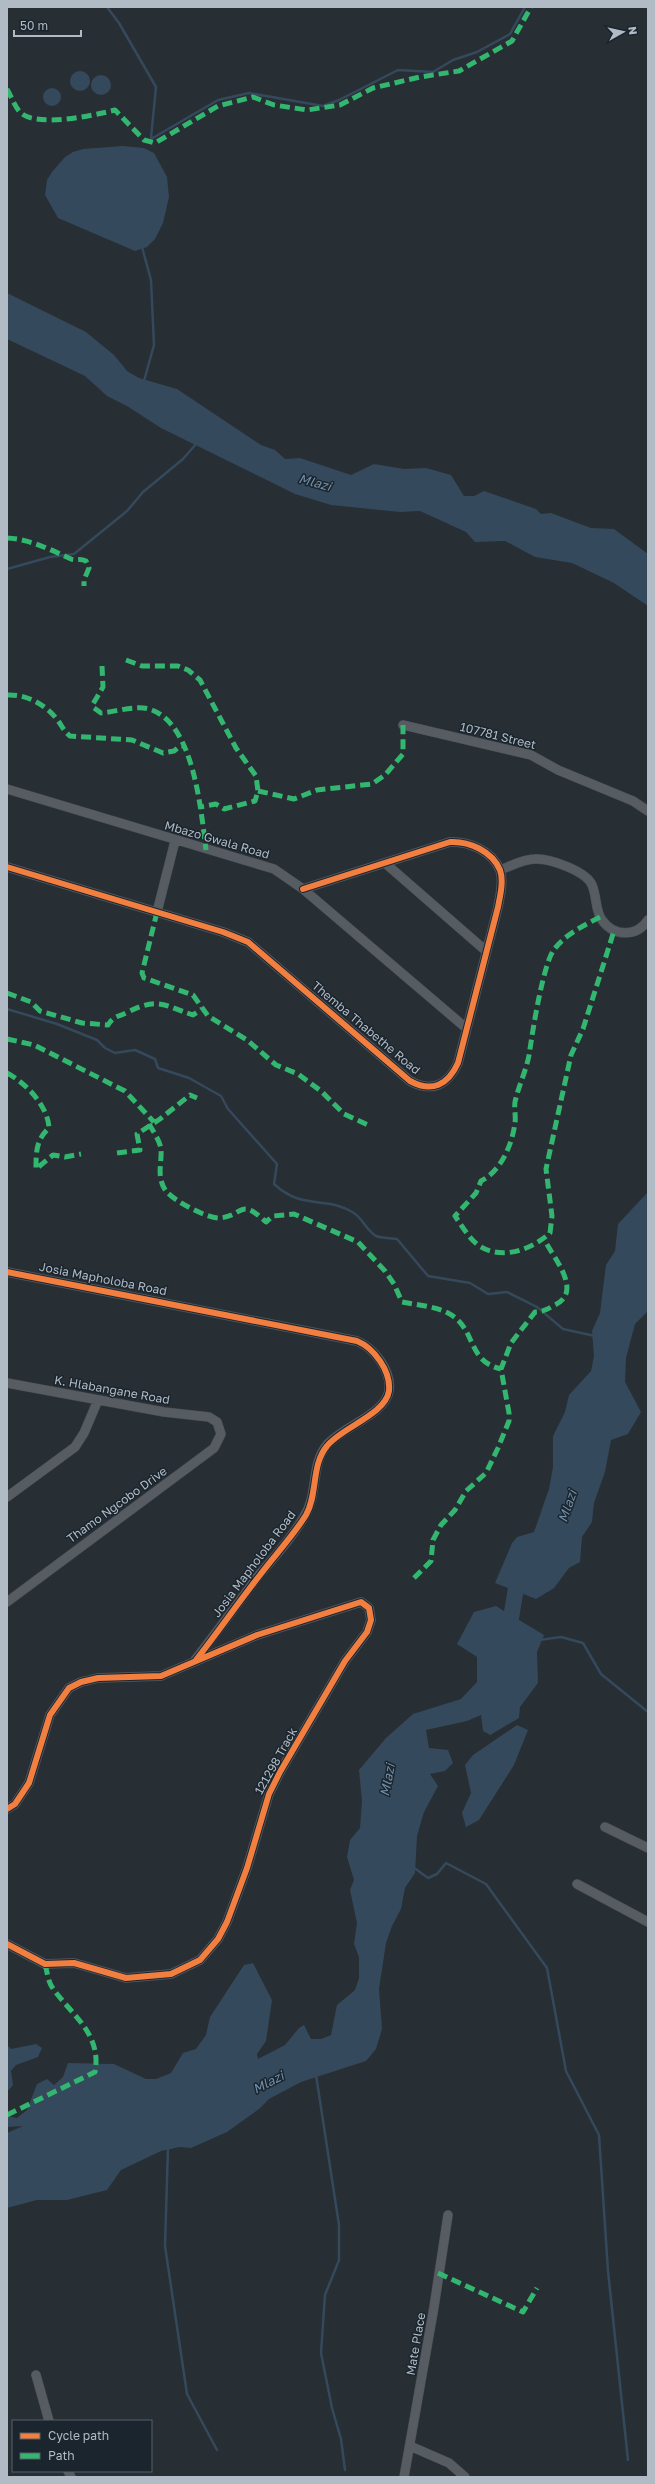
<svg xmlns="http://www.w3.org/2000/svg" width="655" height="2484" viewBox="0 0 655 2484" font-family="'Golos Text',sans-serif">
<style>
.water{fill:#35495c}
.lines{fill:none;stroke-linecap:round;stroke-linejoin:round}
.stream{stroke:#35495c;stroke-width:2.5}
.river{stroke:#35495c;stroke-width:16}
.minor-casing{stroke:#454a4f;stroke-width:10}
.minor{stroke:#575c62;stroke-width:9}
.quiet{stroke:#33b770;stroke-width:5;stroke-dasharray:10 5;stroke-linecap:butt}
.cycleway-casing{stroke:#1b252e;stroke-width:8}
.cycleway{stroke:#f27e40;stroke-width:6}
.labels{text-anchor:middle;stroke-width:3;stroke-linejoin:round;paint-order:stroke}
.street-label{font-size:12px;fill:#b1bbc5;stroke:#1b252e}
.water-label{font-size:13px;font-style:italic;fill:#718fa9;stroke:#1b252e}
</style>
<rect width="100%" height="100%" fill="#272e34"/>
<!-- water -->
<path class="water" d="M70 81a10 10 0 1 1 20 0a10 10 0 1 1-20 0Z
M91 85a10 10 0 1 1 20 0a10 10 0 1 1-20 0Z
M43 97a9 9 0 1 1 18 0a9 9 0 1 1-18 0Z
M123 146 144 148 154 153 167 177 169 197 163 223 155 239 147 247 135 251 58 218 45 195 47 180 52 172 65 157 73 152 83 149Z
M7 293 86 332 114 355 127 371 139 378 177 389 261 445 275 450 285 459 300 458 351 475 374 464 404 469 426 468 451 475 464 496H474L484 491 536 509 541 514 551 513 591 528 614 529 648 554V606L614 583 572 563 535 557 505 541 475 542 466 532 420 511 400 512 331 505 295 494 161 428 127 406 107 396 85 376 7 339Z
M648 1192V1311L635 1324 626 1358 625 1382 641 1412 628 1434 611 1440 605 1472 594 1503 592 1522 582 1537 580 1562 569 1568 554 1588 536 1599 495 1583 512 1543 517 1537 534 1532 549 1489 553 1467V1436L565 1412 569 1395 591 1371 594 1356 592 1331 600 1313 606 1265 615 1251 618 1224Z
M496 1606 544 1635 537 1652 538 1683 520 1707 519 1718 490 1735 483 1731 481 1715 467 1721 426 1730 429 1748 448 1750 453 1763 445 1771 430 1774 438 1786 424 1812 417 1836 415 1873 405 1888 401 1909 392 1926 386 1943 379 1989 382 2029 376 2049 366 2061 301 2082 269 2099 259 2109 227 2132 191 2148 180 2147 161 2151 121 2170 107 2190 67 2200H37L7 2208V2133L23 2126 7 2127V2116L17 2118 27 2110 37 2084 47 2079 54 2085 63 2077 68 2063 114 2064 146 2079H156L171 2073 183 2053 196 2049 206 2035 210 2017 244 1965 253 1963 272 2000 266 2041 257 2054 258 2059 285 2045 299 2028 304 2025 311 2039H321L331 2035 337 2005 355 1990 359 1978V1957L354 1944 357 1923 350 1890 354 1880 347 1857 350 1840 360 1828 362 1801 359 1770 386 1738 413 1714 461 1699 477 1682V1657L457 1644 474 1612Z
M517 1725 528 1730 514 1765 479 1820 466 1827 462 1813 471 1793 465 1765 473 1755Z
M36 2044 42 2048 38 2057 16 2065 11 2071 13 2085 7 2092V2045L11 2049Z"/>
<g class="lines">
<!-- stream -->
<path class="stream" d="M107 7 119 23 156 87 151 138
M151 139 218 100 249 93 323 106 339 100 398 70 433 72 453 60 477 52 510 34 525 7
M142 247 151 280 154 345 144 381
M7 569 50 557 74 554 127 511 143 492 183 459 196 444
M7 1009 57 1024 97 1040 105 1048 115 1053 135 1050 155 1059 158 1068 189 1078 221 1096 228 1109 277 1164 274 1184C303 1211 326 1195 354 1213 362 1218 367 1231 376 1236 381 1238 391 1238 397 1239L428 1276 470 1283 488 1294 507 1292 537 1307 563 1329 595 1336
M539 1640 561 1637 583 1643 601 1674 648 1712
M413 1867 428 1878 437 1874 446 1863 486 1884 547 1968 566 2071 599 2135 608 2271 628 2460
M316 2075 339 2225V2260L325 2295 321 2353 332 2408 341 2439 345 2470
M168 2147 165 2246 187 2394 217 2450"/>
<!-- river -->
<path class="river" d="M508 1636 516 1588 528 1574"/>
<!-- minor casing -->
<g class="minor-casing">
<path id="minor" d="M403 725 531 755 558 770 633 801 648 811
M7 789 274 869 303 889 466 1028
M385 863 486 951
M7 867 223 932 248 942 410 1081C432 1093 448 1085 458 1063L498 907C500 896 504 881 500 870 492 851 469 841 450 842L303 889
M500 870C511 866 523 859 535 859 549 858 586 871 592 885 597 896 595 911 602 920 614 937 637 937 648 920
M157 912 175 841
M7 1272 357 1341C374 1348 392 1371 389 1391 385 1415 341 1427 326 1446 311 1465 318 1494 305 1515 293 1537 275 1556 259 1575 238 1603 217 1632 195 1660
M7 1383 164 1412 209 1417 217 1422 221 1434 214 1448 202 1457 7 1602
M7 1497 75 1447 84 1433 98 1400
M7 1809 15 1804 29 1783 50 1715 69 1688 81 1682 98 1678 161 1676 257 1635 361 1602 369 1608 371 1620 367 1632 345 1661 280 1772 269 1794 247 1868 227 1922 218 1939 200 1960 171 1974 126 1978 74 1963 45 1964 7 1944
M605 1827 648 1848
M577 1884 648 1922
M36 2375 49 2421
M410 2446 449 2463 465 2477
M68 2471 71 2477
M404 2477 434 2307 448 2215"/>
</g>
<!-- minor -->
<use href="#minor" class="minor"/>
<!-- quiet -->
<path class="quiet" d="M7 89C11 96 14 105 19 111 33 129 96 115 115 110L144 140 155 143 218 106 253 97 274 105 307 110 340 105 373 88 420 77 459 71 512 41 531 7
M7 538C30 539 51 550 71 559 76 561 80 558 86 561L89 568 84 580V586
M126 660 142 666H178L188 670 200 680 236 748 256 776 258 791 255 801 224 809 216 804 200 807
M102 666 103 687 93 704 94 708 101 713C115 712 135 705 149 709 194 722 201 811 206 850
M7 695C27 694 47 705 59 722 63 728 64 731 70 736L132 740 163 753 174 751 180 746H183
M258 791 294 799 317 790 372 784 385 775 403 754V725
M157 912 142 973 144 978 193 995 208 1016 247 1040 276 1065 298 1074 321 1091 344 1114 368 1125
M600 917C583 926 564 935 553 951 543 967 533 1028 530 1049 528 1067 519 1084 515 1102 514 1109 516 1116 515 1123 512 1145 501 1171 481 1181L476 1193 455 1216C462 1226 468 1237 478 1245 501 1261 531 1250 550 1233L552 1216 546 1169 571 1055 583 1029 614 931
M7 993 31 1002 40 1011 82 1023 108 1025C114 1015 119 1017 128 1012 158 997 163 1005 193 1015L202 1009
M7 1039 34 1045 125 1091 154 1122
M7 1073C26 1083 48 1106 49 1128 36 1140 36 1152 36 1169L53 1155 65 1157 81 1154
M149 1124C153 1131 160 1141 161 1149 162 1164 156 1177 166 1191 174 1201 208 1219 220 1218 245 1215 239 1197 266 1222L273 1216 294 1214 358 1242 385 1271 394 1284 402 1302C417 1305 434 1306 448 1313 477 1328 466 1361 501 1369
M117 1153 140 1150 137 1134 160 1119 190 1095 197 1098
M414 1578 431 1561 433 1540 441 1525 455 1510 466 1491 486 1473 498 1448 509 1421V1413L501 1369 511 1343 535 1312C543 1312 548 1309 555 1305 584 1291 552 1256 544 1239
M7 2115 95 2072C102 2033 71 2015 52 1987 48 1981 47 1971 45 1964
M438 2273 523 2312 537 2288"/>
<!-- cycleway casing -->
<g class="cycleway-casing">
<path id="cycleway" d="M7 867 223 932 248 942 410 1081C432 1093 448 1085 458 1063L498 907C500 896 504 881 500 870 492 851 469 841 450 842L303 889
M7 1272 357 1341C374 1348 391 1371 389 1391 385 1415 342 1427 327 1446 311 1465 318 1494 306 1515 293 1536 275 1555 260 1575 238 1603 218 1632 196 1660
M7 1809 15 1804 29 1783 50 1715 69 1688 81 1682 98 1678 161 1676 257 1635 361 1602 369 1608 371 1620 367 1632 345 1661 280 1772 269 1794 247 1868 227 1922 218 1939 200 1960 171 1974 126 1978 74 1963 45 1964 7 1944"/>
</g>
<!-- cycleway -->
<use href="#cycleway" class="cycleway"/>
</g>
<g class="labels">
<!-- street labels -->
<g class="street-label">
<text transform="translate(498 736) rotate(14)" y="4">107781 Street</text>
<text transform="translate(217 840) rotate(16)" y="4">Mbazo Gwala Road</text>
<text transform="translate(366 1028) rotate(40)" y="4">Themba Thabethe Road</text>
<text transform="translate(103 1279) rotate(11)" y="4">Josia Mapholoba Road</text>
<text transform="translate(112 1390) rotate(10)" y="4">K. Hlabangane Road</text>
<text transform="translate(117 1505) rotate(-36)" y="4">Thamo Ngcobo Drive</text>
<text transform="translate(254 1564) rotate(-53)" y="4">Josia Mapholoba Road</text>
<text transform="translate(276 1761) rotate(-61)" y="4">121298 Track</text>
<text transform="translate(416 2344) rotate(-80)" y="4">Mate Place</text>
</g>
<!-- water labels -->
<g class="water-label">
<text transform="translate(315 482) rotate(15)" y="5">Mlazi</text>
<text transform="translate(567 1506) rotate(-71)" y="5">Mlazi</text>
<text transform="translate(387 1780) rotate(-79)" y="5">Mlazi</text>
<text transform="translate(268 2082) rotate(-27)" y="5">Mlazi</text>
</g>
</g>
<!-- border -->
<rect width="655" height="2484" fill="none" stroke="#b1bbc5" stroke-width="16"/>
<!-- legend -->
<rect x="12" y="2420" width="140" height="52" fill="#1b252e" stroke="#57616a"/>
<rect x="20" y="2433" width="20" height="6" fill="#f27e40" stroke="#57616a"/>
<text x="48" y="2440" font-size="12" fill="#b1bbc5">Cycle path</text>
<rect x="20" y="2453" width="20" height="6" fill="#33b770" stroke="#57616a"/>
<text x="48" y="2460" font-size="12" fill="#b1bbc5">Path</text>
<!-- north arrow -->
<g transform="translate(623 32) rotate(82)" stroke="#1b252e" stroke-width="3" paint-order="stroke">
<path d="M0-3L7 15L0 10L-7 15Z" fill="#b1bbc5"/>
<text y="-6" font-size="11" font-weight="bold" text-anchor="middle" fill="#b1bbc5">N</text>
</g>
<!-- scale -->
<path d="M14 30v6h67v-6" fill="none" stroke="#b1bbc5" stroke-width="2"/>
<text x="20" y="30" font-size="12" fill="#b1bbc5" stroke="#1b252e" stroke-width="3" paint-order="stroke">50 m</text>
</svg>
